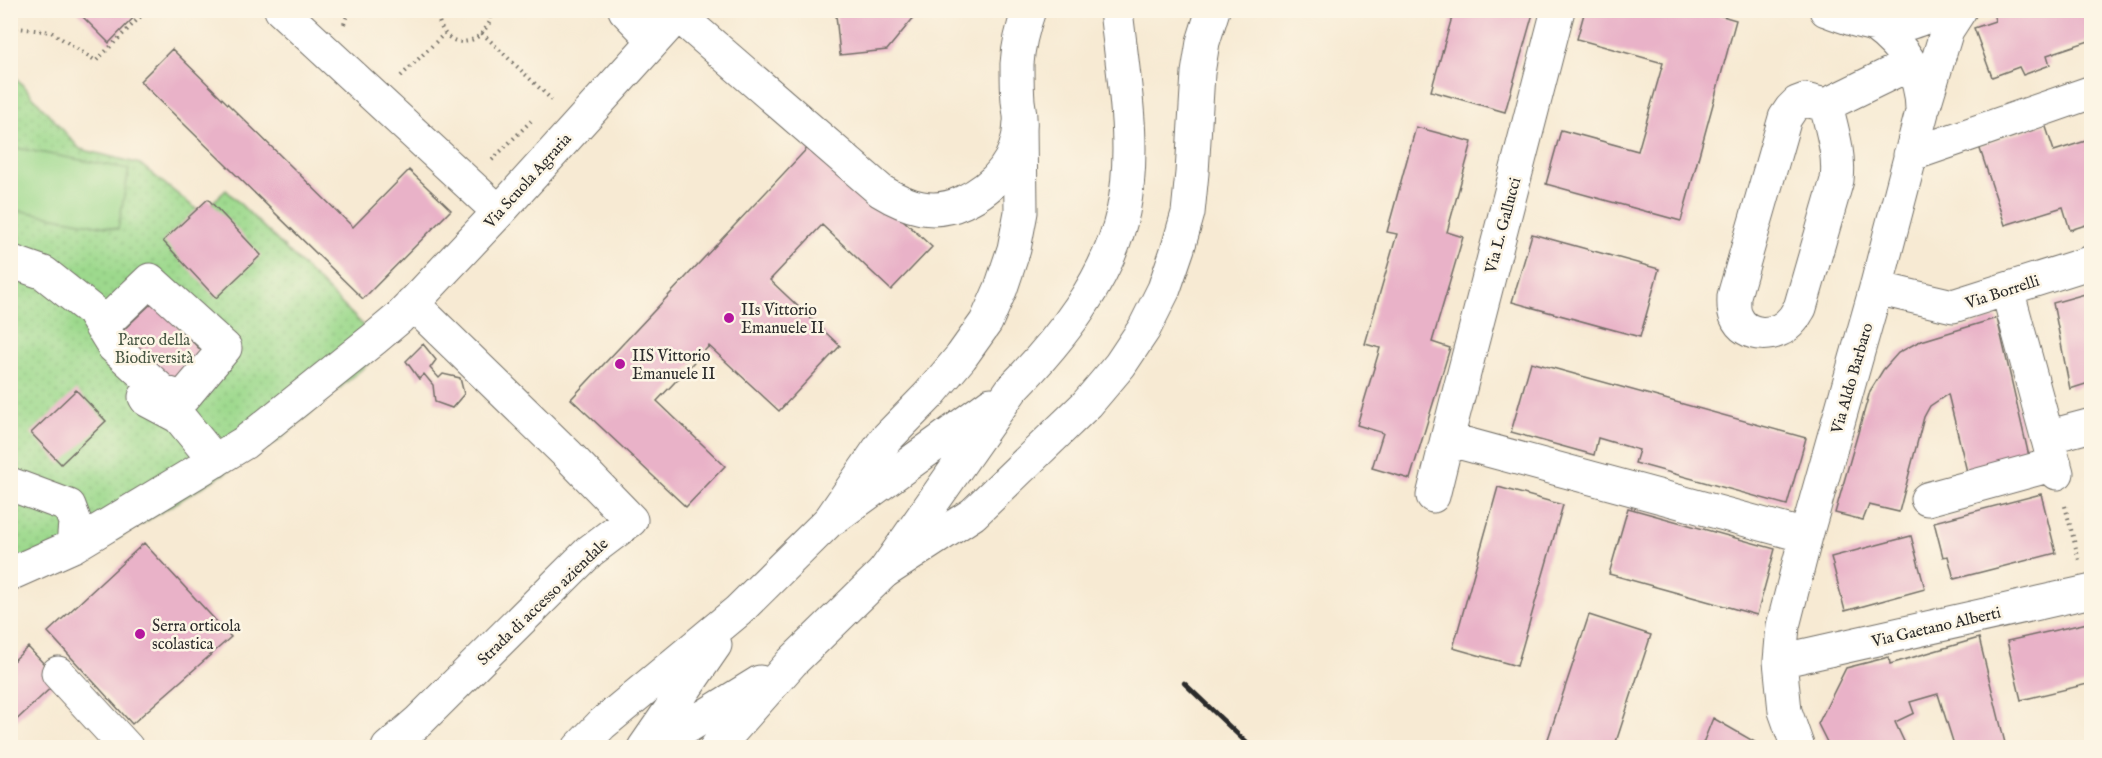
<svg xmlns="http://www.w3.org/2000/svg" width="2102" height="758" viewBox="0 0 2102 758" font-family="'IM FELL English',serif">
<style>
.grass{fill:url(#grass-dots);stroke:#64825c;stroke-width:1.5}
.pitch{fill:#9dd98d;stroke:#64825c;stroke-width:1.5}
.building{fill:#e9b2c8}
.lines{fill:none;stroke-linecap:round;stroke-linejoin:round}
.minor-casing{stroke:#726e66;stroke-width:35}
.highway-casing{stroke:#726e66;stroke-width:35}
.path{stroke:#726e66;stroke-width:4;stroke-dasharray:1.5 4.5;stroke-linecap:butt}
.minor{stroke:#fff;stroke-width:33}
.highway{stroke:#fff;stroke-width:33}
.rail{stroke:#2b2b2b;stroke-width:4.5}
.poi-dot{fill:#b5179e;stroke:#fcf5e5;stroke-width:2}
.labels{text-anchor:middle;stroke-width:5;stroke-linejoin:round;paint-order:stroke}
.street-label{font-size:16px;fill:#2b2b2b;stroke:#fcf5e5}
.poi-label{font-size:16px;fill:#2b2b2b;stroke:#fcf5e5;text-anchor:start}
.park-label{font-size:16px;fill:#485644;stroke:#fcf5e5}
</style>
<defs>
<pattern id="grass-dots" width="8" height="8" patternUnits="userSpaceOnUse" patternTransform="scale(1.5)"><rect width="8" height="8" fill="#9dd98d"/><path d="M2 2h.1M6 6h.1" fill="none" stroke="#87ba7a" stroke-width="1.8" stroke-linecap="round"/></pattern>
</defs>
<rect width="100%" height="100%" fill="#fcf5e5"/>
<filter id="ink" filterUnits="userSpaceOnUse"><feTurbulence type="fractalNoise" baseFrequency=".0167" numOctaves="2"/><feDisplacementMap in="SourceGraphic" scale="12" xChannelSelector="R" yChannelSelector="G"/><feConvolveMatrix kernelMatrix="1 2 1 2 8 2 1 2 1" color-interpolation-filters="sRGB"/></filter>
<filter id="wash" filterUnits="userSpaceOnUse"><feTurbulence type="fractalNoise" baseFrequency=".008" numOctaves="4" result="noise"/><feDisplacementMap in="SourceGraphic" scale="24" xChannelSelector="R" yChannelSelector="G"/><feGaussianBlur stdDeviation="1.35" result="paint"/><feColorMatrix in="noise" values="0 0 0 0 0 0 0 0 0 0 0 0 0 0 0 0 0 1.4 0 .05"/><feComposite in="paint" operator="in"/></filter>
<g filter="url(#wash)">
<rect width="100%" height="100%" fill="#f7ead3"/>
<!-- grass -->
<path class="grass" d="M10 71 80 149 140 164 201 213 226 190 361 323 384 350 278 441 59 574 11 584Z"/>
<!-- pitch -->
<path class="pitch" d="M11 147 129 169 118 229 11 209Z"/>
<g id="blocks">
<!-- building -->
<path class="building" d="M76 10H141L109 43Z
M854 10H920L887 50 840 55 836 15 854 13Z
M1454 10H1534L1505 112 1431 91Z
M1585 10H1702L1736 20 1681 221 1546 184 1561 130 1638 151 1663 63 1577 39Z
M2008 10H2092V40L2047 55 2050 65 2023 75 2019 67 1992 77 1974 28 1995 21 1994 16Z
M172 49 353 227 409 170 451 210 363 299 140 81Z
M2045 124 2054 151 2092 139V223L2070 230 2063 207 2005 225 1979 146Z
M1416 127 1472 142 1447 232 1463 237 1432 342 1450 348 1410 479 1372 468 1383 433 1357 425 1380 348 1365 344 1397 234 1387 232Z
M816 139 932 247 891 290 822 225 770 280 840 346 779 411 709 346 657 401 725 466 686 507 571 399Z
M208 199 261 255 216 298 163 241Z
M1532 234 1659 269 1640 337 1512 302Z
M2092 292V382L2070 389 2053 303Z
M154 301 209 359 173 393 118 335Z
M1997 318 2031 465 1969 480 1948 394 1930 406 1924 417 1899 512 1869 505 1863 520 1835 513 1870 391 1883 370 1898 353 1918 342Z
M423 344 436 360 430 368 439 378 443 374 460 378 464 394 452 408 435 402 433 385 424 374 419 379 406 361Z
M1531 362 1806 438 1787 505 1635 463 1639 450 1598 438 1594 455 1511 432Z
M76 390 106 421 61 464 31 433Z
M1498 487 1563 505 1517 666 1453 648Z
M2041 494 2056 553 1954 579 1948 556 1943 557 1934 522Z
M1628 508 1775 549 1757 615 1609 574Z
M1911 536 1925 589 1845 611 1831 557Z
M144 543 231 637 132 724 48 632Z
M1589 615 1651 635 1614 748H1545Z
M2092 622V683L2021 700 2007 641Z
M1979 638 2005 743 1995 748H1955L1938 694 1910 702 1914 713 1895 722 1907 748H1830L1818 724 1846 668 1889 657 1890 664Z
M28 647 59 680 10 726V664Z
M1713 718 1760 745 1762 748H1701Z"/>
</g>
</g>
<g filter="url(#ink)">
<use href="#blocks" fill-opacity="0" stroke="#726e66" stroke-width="1.5"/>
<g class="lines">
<!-- minor casing -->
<g class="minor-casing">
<path id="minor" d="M281 10 499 212
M625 10 654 40
M1558 10 1447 439 1806 536
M1826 10C1846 17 1868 26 1890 26 1908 26 1927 16 1944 10
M678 15 881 191C907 207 934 216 963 202 995 187 1018 161 1020 124 1021 117 1019 109 1018 101 1017 89 1017 77 1017 64 1018 47 1023 27 1029 10
M1826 105C1832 130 1840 154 1837 180L1800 308C1797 312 1795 317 1792 320 1778 338 1745 339 1736 316 1733 310 1734 302 1734 296L1785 118 1791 109 1797 103 1805 100 1826 105 1910 64
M1924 106 1947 30 1960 10
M1910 155 2092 92
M10 261 44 273 92 311 113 345
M1876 288 1953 306 2092 262
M2007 289 2057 473
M101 327 150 280 225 348 183 398 163 392 113 346
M145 397 147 400 179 417 215 461
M2047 437 2092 425
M10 484 69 506 75 522 73 546
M1433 496 1447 439
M1927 499 2055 464
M834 518 991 404
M884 572 1012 389C1060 340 1108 280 1123 212 1137 146 1123 76 1116 10
M10 574 73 546 244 443 374 339 399 318 499 212 682 10
M1780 661 2092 591
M58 673 127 748
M388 748 419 721 590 551 631 520 566 453 412 303
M1798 748 1785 711 1780 661 1783 626 1806 536 1876 288 1922 112C1923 74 1903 46 1874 25"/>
</g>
<!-- highway casing -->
<g class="highway-casing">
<path id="highway" d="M579 748 602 724 738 611 830 520 886 439 928 396 961 357 986 322 1001 288 1014 249 1021 212 1020 124
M644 748 715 645
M653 748 760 682
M716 748 792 662 884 572 973 514 1087 404 1120 365 1144 329 1164 289 1178 248 1188 213 1192 173 1198 73 1203 42 1213 10"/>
</g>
<!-- path -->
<path class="path" d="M438 10C437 28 450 48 471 40 481 37 486 28 491 20L490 10
M344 24 349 10
M10 27 51 32 96 61 147 10
M482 33 552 100
M401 76 444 34
M492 160 531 121
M2065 506 2079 560"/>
<!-- minor -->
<use href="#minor" class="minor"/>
<!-- highway -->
<use href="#highway" class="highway"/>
<!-- rail -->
<path class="rail" d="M1184 683 1252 748"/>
</g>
</g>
<!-- markers -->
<g class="poi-dot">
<circle cx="729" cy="318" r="6"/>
<circle cx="620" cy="364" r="6"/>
<circle cx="140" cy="634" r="6"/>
</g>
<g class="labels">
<!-- street labels -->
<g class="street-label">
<text transform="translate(527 180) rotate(-48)" y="6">Via Scuola Agraria</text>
<text transform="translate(1502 225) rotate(-75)" y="6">Via L. Gallucci</text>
<text transform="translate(2002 291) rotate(-18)" y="6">Via Borrelli</text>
<text transform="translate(1851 378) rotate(-74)" y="6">Via Aldo Barbaro</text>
<text transform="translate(542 601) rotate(-44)" y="6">Strada di accesso aziendale</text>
<text transform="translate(1936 626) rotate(-13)" y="6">Via Gaetano Alberti</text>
</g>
<!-- poi labels -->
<g class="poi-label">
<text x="741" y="315">IIs Vittorio<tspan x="741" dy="18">Emanuele II</tspan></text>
<text x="632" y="361">IIS Vittorio<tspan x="632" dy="18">Emanuele II</tspan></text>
<text x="152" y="631">Serra orticola<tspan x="152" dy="18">scolastica</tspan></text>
</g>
<!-- park labels -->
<g class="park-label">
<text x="154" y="345">Parco della<tspan x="154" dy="18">Biodiversità</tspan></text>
</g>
</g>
<!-- margin -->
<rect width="2102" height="758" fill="none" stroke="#fcf5e5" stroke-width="36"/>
</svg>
